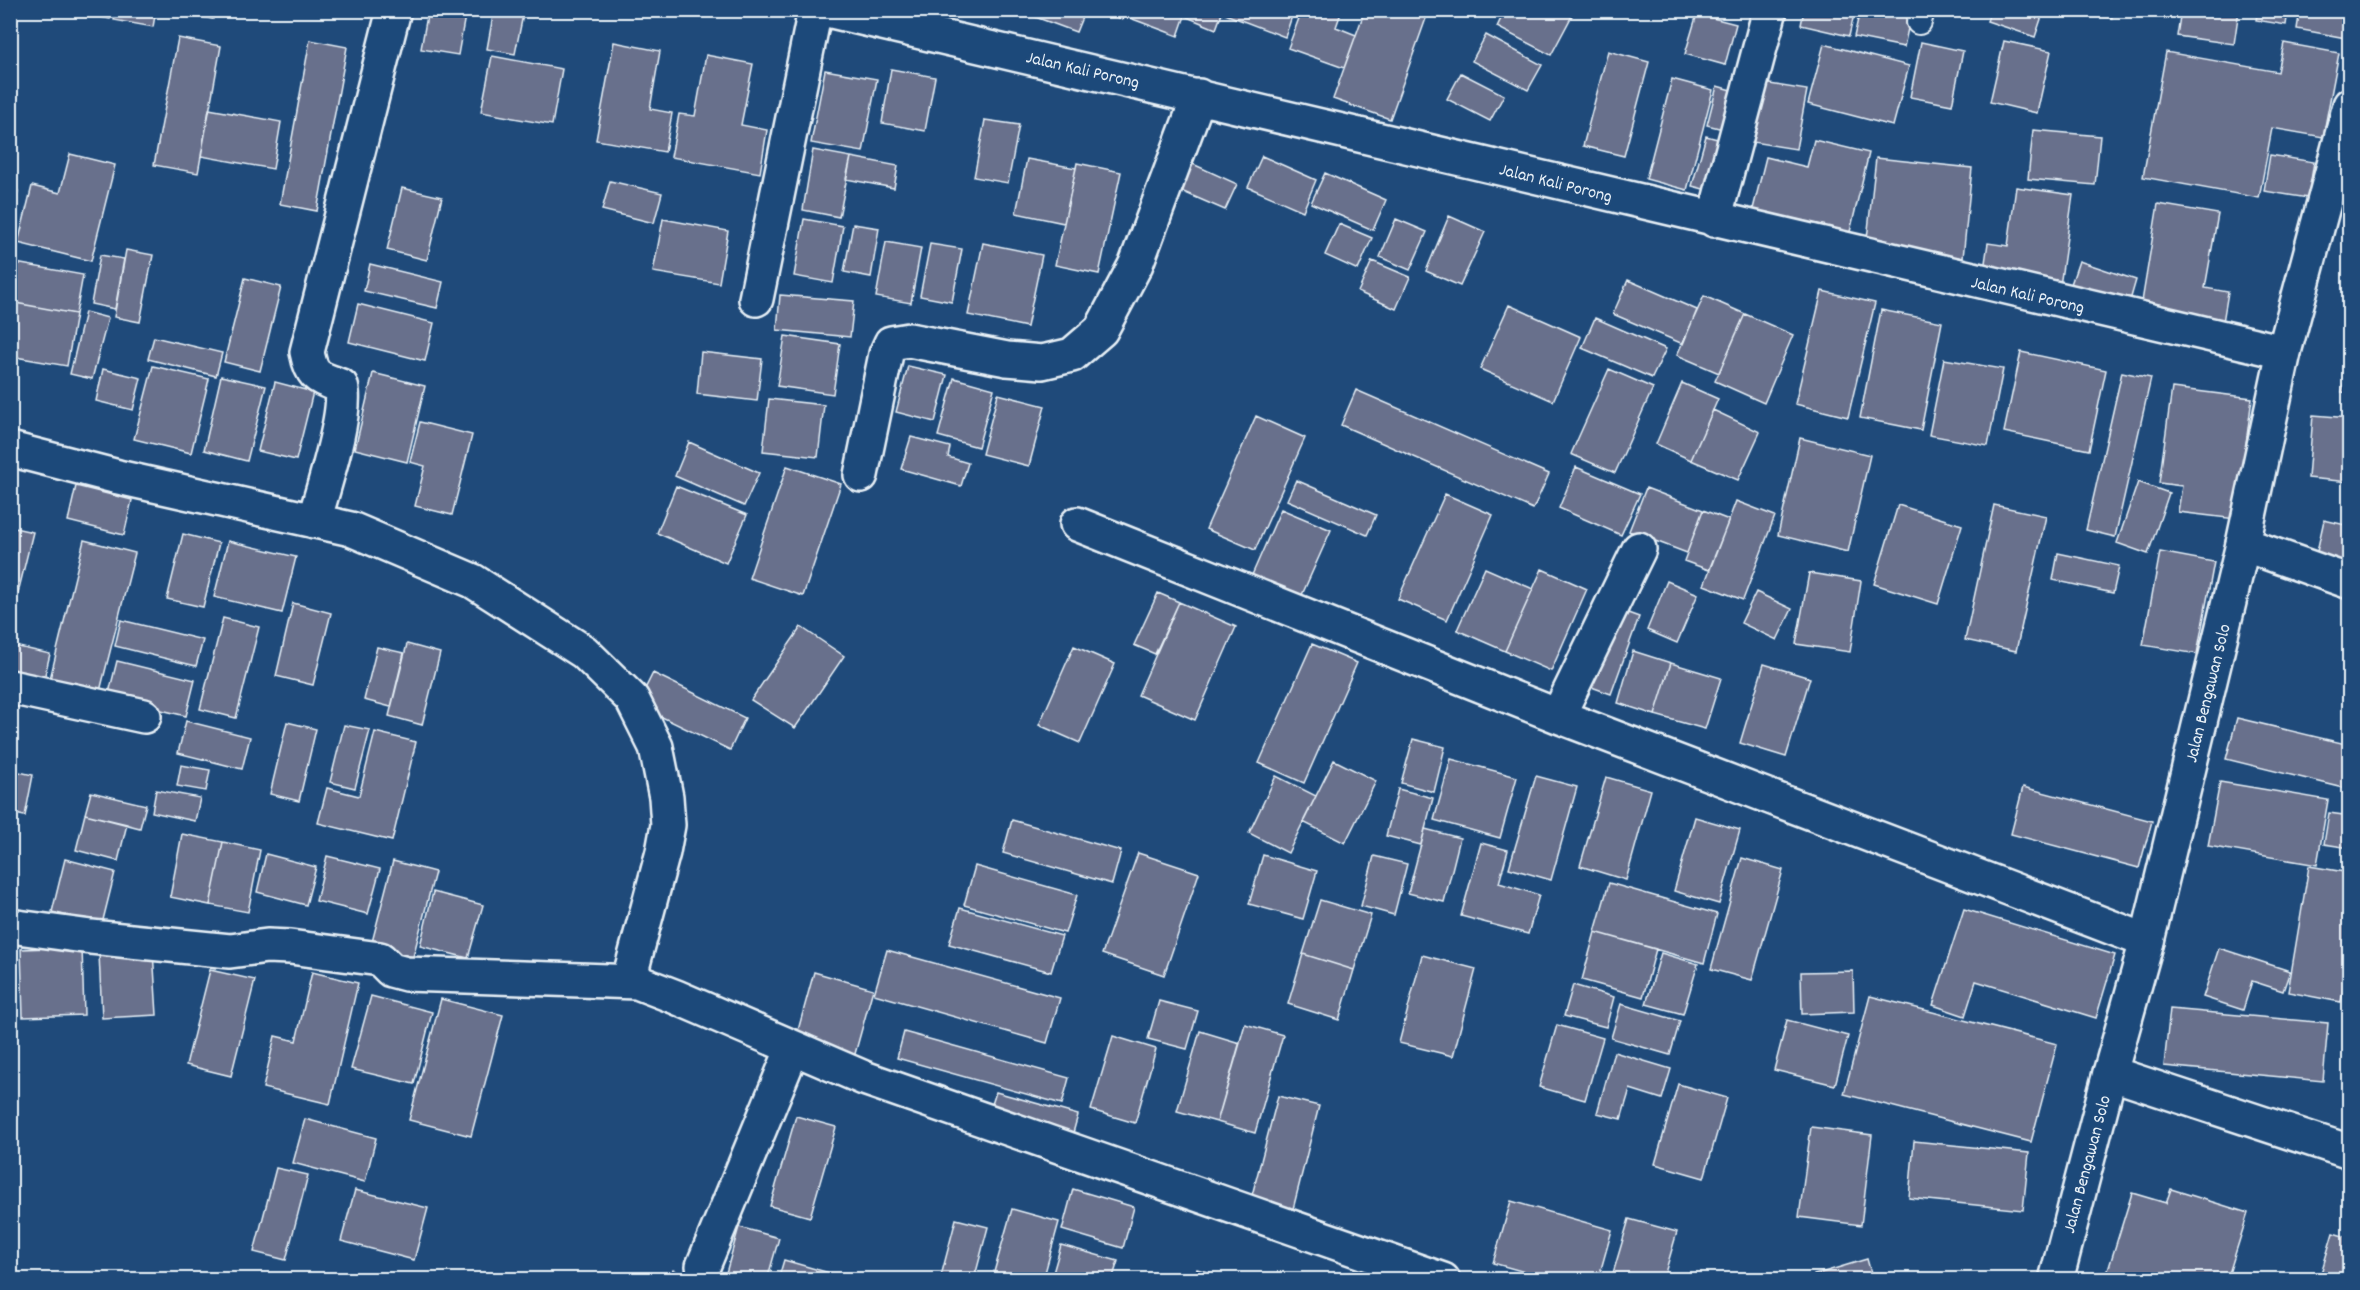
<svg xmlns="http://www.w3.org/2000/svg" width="2360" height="1290" viewBox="0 0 2360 1290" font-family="Dekko,sans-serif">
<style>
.building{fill:#686f8c;stroke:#e8f1f8;stroke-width:1.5}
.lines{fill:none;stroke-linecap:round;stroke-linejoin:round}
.lane-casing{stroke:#e8f1f8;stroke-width:28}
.street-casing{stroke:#e8f1f8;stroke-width:38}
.secondary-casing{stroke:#e8f1f8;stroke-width:38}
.lane{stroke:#1f4a7a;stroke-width:24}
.street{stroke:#1f4a7a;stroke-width:33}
.secondary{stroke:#1f4a7a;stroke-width:33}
.labels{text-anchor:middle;stroke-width:4.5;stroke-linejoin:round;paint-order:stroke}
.street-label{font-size:18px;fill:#e8f1f8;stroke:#1f4a7a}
</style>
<rect width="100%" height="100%" fill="#1f4a7a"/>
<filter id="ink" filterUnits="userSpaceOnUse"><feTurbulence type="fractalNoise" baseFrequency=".0167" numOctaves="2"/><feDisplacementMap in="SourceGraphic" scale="12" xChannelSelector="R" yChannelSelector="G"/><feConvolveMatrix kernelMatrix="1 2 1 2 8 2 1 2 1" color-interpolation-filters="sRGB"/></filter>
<g filter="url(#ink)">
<!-- building -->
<path class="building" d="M62 10H112L110 19Z
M116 10H156L153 27 114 20Z
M163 10H214L213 19Z
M428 10H466L458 55 421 49Z
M494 10H524L515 54 487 49Z
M1032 10H1085L1076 32 1030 15Z
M1098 10H1125L1122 19Z
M1133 10H1187L1178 36 1130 18Z
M1189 10H1223L1216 29 1187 17Z
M1227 10H1294L1285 37 1225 14Z
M1302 10H1342L1336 27 1356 35 1344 68 1288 48Z
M1365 10H1429L1390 119 1333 99Z
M1505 10H1575L1551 55 1497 27Z
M1804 10H1855L1849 36 1801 25Z
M1860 10H1912L1904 47 1854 37Z
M1991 10H2044L2035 37 1987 21Z
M2063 10H2113L2112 18Z
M2124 10H2167L2166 18Z
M2181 10H2239L2234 44 2177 36Z
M2258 10H2288L2286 25 2256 20Z
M2300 10H2350L2346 38 2297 29Z
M1697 14 1736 24 1725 65 1685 54Z
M1486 35 1542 65 1528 90 1472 61Z
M178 38 221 46 198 173 154 165Z
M310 40 347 47 317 211 280 204Z
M2004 41 2051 51 2037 113 1990 102Z
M614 42 660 51 650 109 672 113 665 152 596 140Z
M1921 42 1963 51 1952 105 1910 97Z
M2284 43 2339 53 2323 137 2272 128 2259 198 2143 177 2166 52 2278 72Z
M1824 44 1909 66 1893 126 1808 104Z
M1608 51 1649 62 1624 156 1583 146Z
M706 55 753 64 741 125 767 130 760 173 671 157 679 114 695 116Z
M492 56 562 69 552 125 481 112Z
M891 69 935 77 925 131 882 123Z
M825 70 877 79 863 152 811 143Z
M1461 73 1504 95 1490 121 1447 99Z
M1672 79 1713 90 1687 190 1646 179Z
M1757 82 1807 90 1796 149 1746 141Z
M1717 86 1745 94 1735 132 1707 125Z
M209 109 281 122 273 169 201 156Z
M985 120 1019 125 1008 183 974 177Z
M2033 130 2100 136 2095 185 2028 179Z
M1706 136 1729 142 1715 192 1692 186Z
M1814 140 1869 153 1849 236 1752 213 1766 157 1807 167Z
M813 150 851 157 839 217 803 210Z
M70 154 115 165 91 261 18 243 32 186 60 193Z
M2270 155 2314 162 2308 198 2264 191Z
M1262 156 1316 180 1303 211 1248 187Z
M851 157 898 166 894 188 846 179Z
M1876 158 1972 168 1963 258 1866 248Z
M1027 159 1076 168 1064 223 1016 213Z
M1184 160 1237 184 1225 210 1172 187Z
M1077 163 1121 172 1099 274 1055 265Z
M1325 173 1386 200 1373 230 1311 203Z
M610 181 662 193 654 223 602 210Z
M2016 187 2073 195 2060 286 1983 276 1988 243 2008 246Z
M402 188 442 197 427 260 387 250Z
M10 190 18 191 10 233Z
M2158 204 2218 214 2205 288 2228 292 2223 322 2141 308Z
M1449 216 1485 232 1460 286 1426 271Z
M663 219 728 231 719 283 653 272Z
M804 219 843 226 833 283 794 276Z
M1396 219 1427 232 1410 270 1380 257Z
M853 224 879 228 871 277 844 272Z
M1339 224 1372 238 1358 270 1325 255Z
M886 242 921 248 911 303 876 297Z
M983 243 1042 255 1027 327 968 315Z
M930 244 962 249 952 302 920 296Z
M126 250 153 255 140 322 114 317Z
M100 255 124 259 115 309 91 304Z
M1372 261 1410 277 1396 309 1358 292Z
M2079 261 2136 280 2127 311 2068 293Z
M10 262 83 275 76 314 10 302Z
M370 264 443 282 437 308 364 291Z
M245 278 281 287 260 371 224 362Z
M1628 280 1697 310 1683 344 1613 314Z
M1822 291 1875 303 1848 417 1795 404Z
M780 295 854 301 850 337 777 330Z
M1704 296 1745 314 1719 373 1677 355Z
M10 302 76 314 67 366 10 356Z
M358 304 434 323 425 361 349 342Z
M1509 305 1581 337 1553 401 1480 369Z
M1881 310 1942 322 1921 430 1860 418Z
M85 312 108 318 92 379 70 374Z
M1745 314 1793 335 1764 403 1715 381Z
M1595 318 1666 349 1652 378 1582 348Z
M785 336 840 344 833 394 777 386Z
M154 337 222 353 216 376 148 359Z
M701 352 762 359 757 401 697 394Z
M2021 352 2106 370 2089 450 2004 432Z
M2350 354V393L2342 392Z
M1944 359 2003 369 1988 446 1929 435Z
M153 366 209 379 191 453 134 439Z
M908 366 947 375 935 422 896 412Z
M103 369 141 378 133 410 96 401Z
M1609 369 1653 388 1615 473 1571 454Z
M2122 372 2151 378 2115 537 2086 530Z
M373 373 425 386 407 462 355 449Z
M221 376 266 386 247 461 204 450Z
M954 378 994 389 978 447 938 436Z
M275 382 313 392 296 460 258 451Z
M1682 383 1718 399 1691 460 1656 444Z
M2172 388 2252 398 2236 519 2178 512 2182 486 2159 483Z
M1356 390 1549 474 1533 509 1341 425Z
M998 394 1045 406 1029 466 982 454Z
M769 399 824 405 818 457 763 451Z
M1713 410 1760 432 1738 480 1691 460Z
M2313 415 2350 418V482L2308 478Z
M1256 416 1305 438 1255 550 1206 529Z
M420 422 472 435 452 515 415 506 425 466 410 462Z
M911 437 950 447 948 457 968 463 961 486 901 469Z
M1800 438 1870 455 1848 552 1778 535Z
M689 442 759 473 744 506 675 476Z
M787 466 841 484 803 596 749 578Z
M1576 467 1640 494 1621 535 1559 508Z
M1296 480 1376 515 1367 535 1287 500Z
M2138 482 2169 493 2148 554 2117 543Z
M76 486 132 500 124 535 68 521Z
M676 486 747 515 726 563 657 533Z
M1646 488 1703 510 1687 553 1629 531Z
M1445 494 1493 515 1447 620 1398 599Z
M1736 501 1775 516 1743 600 1704 585Z
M1898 505 1962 525 1938 604 1874 584Z
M1994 505 2046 516 2016 651 1965 640Z
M1281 509 1331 530 1301 597 1252 575Z
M1703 510 1729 520 1709 570 1684 561Z
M2324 520 2350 526V564L2316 556Z
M10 527 33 532 10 625Z
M183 534 219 543 203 607 167 599Z
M84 540 135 553 98 699 48 687Z
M228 541 296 557 282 613 214 597Z
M2160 552 2214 562 2197 654 2143 645Z
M2058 553 2119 566 2113 593 2053 580Z
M1485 568 1533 589 1505 651 1457 630Z
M1542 569 1587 589 1551 671 1505 651Z
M1809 573 1861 581 1850 652 1796 644Z
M1667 581 1698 594 1677 643 1647 630Z
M1756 592 1792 609 1777 640 1741 623Z
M1158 593 1179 602 1155 654 1134 645Z
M1179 602 1236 627 1195 720 1138 695Z
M293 603 331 613 313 685 276 676Z
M1614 608 1639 617 1611 694 1586 685Z
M223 618 259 627 236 718 200 709Z
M121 620 203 640 196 666 115 646Z
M801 627 844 656 795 728 751 700Z
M407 644 440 653 422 725 389 716Z
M1312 644 1357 663 1304 783 1259 763Z
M10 645 50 654 42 687 10 679Z
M1074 646 1115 664 1080 743 1039 725Z
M377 647 404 653 391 707 364 700Z
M1633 651 1671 663 1655 715 1618 703Z
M117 661 195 680 186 716 108 697Z
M1671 663 1721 678 1705 729 1655 715Z
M1764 664 1810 678 1786 757 1740 743Z
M653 673 745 718 730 750 637 705Z
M2237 718 2350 745V767L2344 788 2226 759Z
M186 721 250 737 242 769 178 753Z
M287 722 316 729 299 801 270 794Z
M344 725 370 730 355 788 330 782Z
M375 732 416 742 392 841 318 823 327 788 359 796Z
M1413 739 1445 747 1434 792 1401 783Z
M1451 759 1517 777 1500 838 1434 820Z
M1334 760 1376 781 1345 843 1303 822Z
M181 765 210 770 206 791 177 786Z
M10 770 33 775 25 816 10 813Z
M1276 776 1316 796 1288 853 1249 833Z
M1536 776 1577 787 1551 880 1509 868Z
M1606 777 1651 790 1626 880 1580 866Z
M2220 782 2328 800 2317 865 2208 846Z
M2023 787 2152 821 2139 868 2011 834Z
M1398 789 1433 798 1421 845 1386 836Z
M156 790 200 798 195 821 152 812Z
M91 792 146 805 140 828 85 814Z
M2329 813 2350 816V848L2324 844Z
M85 814 127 824 118 861 76 850Z
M1695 817 1740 830 1719 904 1674 891Z
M1012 820 1121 851 1112 884 1003 853Z
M1425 829 1460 838 1444 902 1408 893Z
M182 834 223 842 210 905 170 897Z
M223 842 260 850 248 912 210 905Z
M1481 843 1508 850 1499 883 1539 895 1528 934 1461 916Z
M1138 853 1199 873 1164 975 1102 954Z
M266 854 316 867 306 905 257 892Z
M1263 855 1317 871 1303 919 1249 904Z
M327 856 380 869 368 914 316 901Z
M1374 856 1407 864 1394 915 1361 906Z
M1742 858 1783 870 1752 980 1711 969Z
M65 859 115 872 102 924 52 912Z
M393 861 435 872 413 957 371 946Z
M975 866 1077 895 1065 933 964 905Z
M2309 866 2350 873V951L2341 1002 2288 992Z
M1609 883 1717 914 1704 963 1595 932Z
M433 892 483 905 468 958 420 946Z
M1320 900 1371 915 1354 970 1303 954Z
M960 908 1062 936 1051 972 949 944Z
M1964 909 2115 955 2096 1018 1976 981 1965 1016 1933 1005Z
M1595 932 1656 949 1643 997 1582 980Z
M82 947 84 1015 23 1017 21 949Z
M2219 948 2290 971 2283 991 2252 981 2243 1010 2203 997Z
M887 950 1060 998 1047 1043 874 994Z
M153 951 157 1015 102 1018 99 954Z
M1661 953 1698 964 1683 1014 1646 1004Z
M10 954H14L13 1014H10Z
M1303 954 1354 970 1339 1020 1288 1004Z
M1422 955 1476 969 1453 1056 1399 1043Z
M210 970 255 980 231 1076 186 1065Z
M1853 971 1854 1012 1802 1014 1801 972Z
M312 972 358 983 330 1104 263 1088 275 1036 296 1041Z
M814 972 873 989 853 1061 794 1045Z
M1573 985 1614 997 1606 1027 1564 1016Z
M371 996 432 1012 414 1084 351 1069Z
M1870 996 2057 1044 2031 1142 1844 1094Z
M441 999 503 1015 471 1136 409 1120Z
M1159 1001 1198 1011 1187 1049 1148 1039Z
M1621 1004 1680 1021 1670 1055 1611 1038Z
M2170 1009 2328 1023 2323 1081 2164 1066Z
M1787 1020 1848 1036 1835 1085 1774 1070Z
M1245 1024 1283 1035 1255 1133 1217 1122Z
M1557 1025 1603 1038 1585 1100 1539 1087Z
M1200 1031 1240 1043 1217 1122 1177 1111Z
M904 1032 1069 1078 1062 1104 897 1058Z
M1113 1036 1156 1049 1135 1123 1091 1110Z
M1614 1052 1671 1069 1662 1099 1630 1089 1621 1119 1597 1113Z
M1678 1084 1727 1098 1704 1178 1655 1164Z
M996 1092 1078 1115 1071 1140 988 1117Z
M1278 1096 1319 1106 1292 1213 1250 1203Z
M796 1116 836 1127 810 1217 770 1206Z
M305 1119 376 1138 365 1182 293 1163Z
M1811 1127 1872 1135 1861 1225 1799 1217Z
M1914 1141 2029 1153 2023 1210 1909 1198Z
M276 1168 308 1175 286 1260 254 1252Z
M1073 1189 1134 1207 1123 1248 1062 1230Z
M2171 1189 2248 1213 2227 1280H2105L2132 1193 2166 1203Z
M355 1190 428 1208 414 1260 341 1241Z
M1511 1201 1612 1230 1598 1280H1553L1493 1263Z
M1012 1209 1059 1222 1043 1280H1022L994 1272Z
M956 1219 988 1227 974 1280H940Z
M1629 1219 1677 1232 1663 1280H1611Z
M739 1227 779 1238 767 1280H724Z
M2333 1233 2350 1238V1264L2345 1280H2319Z
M1061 1245 1118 1261 1112 1280H1051Z
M1867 1259 1873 1280H1815L1814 1275Z
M784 1260 826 1272 824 1280H778Z
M1197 1269 1234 1280H1194Z
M673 1270 699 1280H670Z
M826 1272 853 1280H824Z"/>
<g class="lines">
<!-- lane casing -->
<g class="lane-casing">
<path id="lane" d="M1919 22 1922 10"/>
</g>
<!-- street casing -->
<g class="street-casing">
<path id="street" d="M827 10C1313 122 1798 241 2284 352
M1714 220 1770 10
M756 299 815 10
M10 449 118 477 351 529 473 581 584 652 632 699 656 747 666 797 668 825 663 852 632 968 637 982
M861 475 886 354 891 343 909 340 1007 359 1042 362 1072 355 1101 330 1136 264 1199 96
M314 521C322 492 349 411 341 386 318 377 312 378 307 352L394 10
M1077 524 1558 716 2147 941
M2243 544 2350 582
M10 687 144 716
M1558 716 1639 549
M10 926 91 937 230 951 267 946 290 947 380 959 391 970 406 974 637 982 676 997 864 1078 1443 1280
M2110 1073 2350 1152
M703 1266 793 1048"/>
</g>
<!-- secondary casing -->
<g class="secondary-casing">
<path id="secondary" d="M2056 1280 2110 1073 2147 941 2243 544 2284 352 2350 105"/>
</g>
<!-- lane -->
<use href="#lane" class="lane"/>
<!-- street -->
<use href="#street" class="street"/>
<!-- secondary -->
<use href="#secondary" class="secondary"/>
</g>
</g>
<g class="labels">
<!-- street labels -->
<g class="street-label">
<text transform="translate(1083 69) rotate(13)" y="6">Jalan Kali Porong</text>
<text transform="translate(1556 182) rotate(14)" y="6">Jalan Kali Porong</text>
<text transform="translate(2028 294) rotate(13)" y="6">Jalan Kali Porong</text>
<text transform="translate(2207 693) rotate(-76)" y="6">Jalan Bengawan Solo</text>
<text transform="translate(2086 1164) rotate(-75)" y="6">Jalan Bengawan Solo</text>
</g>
</g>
<!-- margin -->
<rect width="2360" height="1290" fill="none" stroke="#1f4a7a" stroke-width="36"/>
<rect x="18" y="18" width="2324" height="1254" fill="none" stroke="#e8f1f8" stroke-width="2" filter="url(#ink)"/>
</svg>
